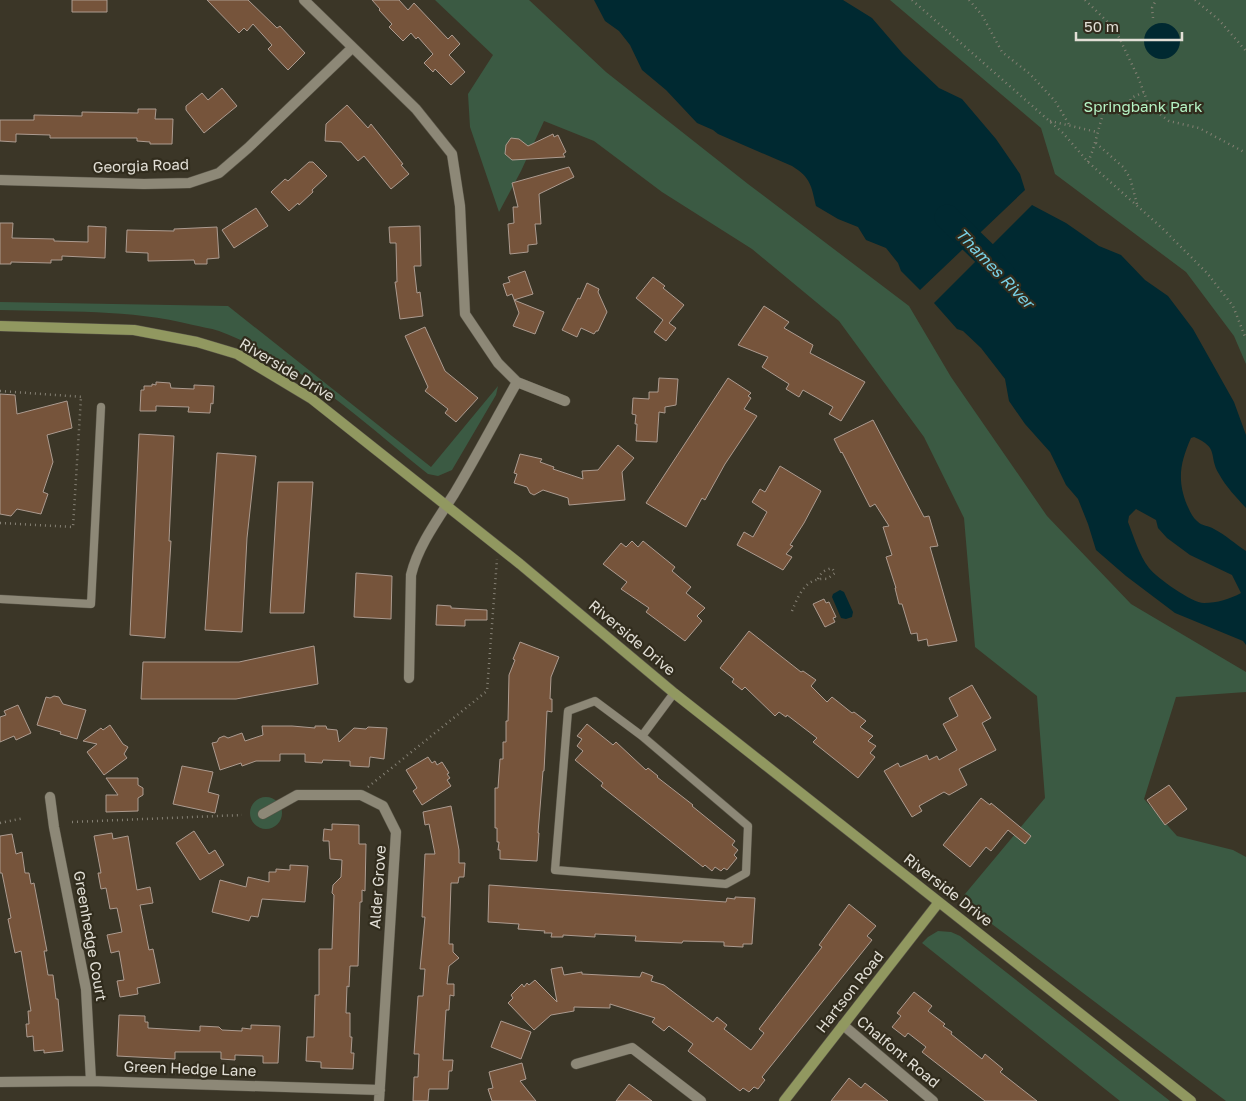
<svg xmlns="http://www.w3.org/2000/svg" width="1246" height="1101" viewBox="0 0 1246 1101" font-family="'Golos Text',sans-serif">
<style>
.green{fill:#3b5a43}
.water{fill:#002931;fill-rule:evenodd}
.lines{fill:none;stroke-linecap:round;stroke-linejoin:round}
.river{stroke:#002931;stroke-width:25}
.building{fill:#76543b;stroke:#ac9b90}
.lane-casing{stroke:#585447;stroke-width:9}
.street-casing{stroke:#585447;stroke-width:11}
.secondary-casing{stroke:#585447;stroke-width:11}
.path{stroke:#858074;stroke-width:2.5;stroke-dasharray:1 4;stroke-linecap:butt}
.lane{stroke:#8d8877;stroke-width:8}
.street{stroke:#8d8877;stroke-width:10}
.secondary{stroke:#919860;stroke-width:10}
.labels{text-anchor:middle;stroke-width:4.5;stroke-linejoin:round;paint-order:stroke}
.park-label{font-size:15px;fill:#b6f4c5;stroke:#312c1d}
.street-label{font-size:15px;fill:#e2dfd6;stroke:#312c1d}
.water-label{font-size:16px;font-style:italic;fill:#79d0e5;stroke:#312c1d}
</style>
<rect width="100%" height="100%" fill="#3b3627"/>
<!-- green -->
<path class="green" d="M435 0H529L606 72 748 184 909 306 951 377 1047 516 1131 604 1246 672V692L1176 697 1144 799 1177 836 1233 850 1246 857V1101H1226L960 900 1045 798 1037 696 975 647 964 518 924 437 839 321 752 249 662 192 594 141 544 121 521 171 499 212 470 127 468 94 493 55Z
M890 0H1246V364L1234 336 1186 272 1055 174 1041 128Z
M0 302 228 306 431 467 498 386 496 395 452 470 438 476 428 474C362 421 299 361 219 331 210 328 201 327 193 325 130 309 64 312 0 310Z
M250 813a16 16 0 1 1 32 0a16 16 0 1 1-32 0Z
M938 931 951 932 960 936 1170 1101H1120L922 943 928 937Z"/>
<!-- water -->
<path class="water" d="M594 0H843L872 18 903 54 939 88 962 99 996 139 1020 174 1025 190 920 290 901 271 898 263 886 248 866 240 858 227 838 219 816 206C811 185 811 178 792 166L718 134 713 130 697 123 666 90 642 70 630 45 619 31 605 21Z
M1144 41a18 18 0 1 1 36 0a18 18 0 1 1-36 0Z
M1032 205 1066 223 1099 246 1121 255 1145 280 1168 296 1193 329 1234 402 1246 435V508C1237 498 1226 487 1219 474 1208 456 1220 448 1194 437L1191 438C1180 463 1177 480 1187 505 1190 511 1192 517 1197 521 1203 527 1208 525 1214 529 1226 535 1235 544 1246 551V645L1243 641 1175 613 1126 576 1096 550 1088 524 1078 499 1066 485 1050 452 1025 424 1009 401 1005 379 981 348 963 331 957 329 934 303ZM1136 509 1156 520 1158 528 1167 538 1190 555 1232 575 1241 593C1230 599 1217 603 1204 603 1192 603 1157 578 1149 568 1139 555 1134 537 1128 522L1129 516Z
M840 590 844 592 853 612 852 617 846 619 841 618 832 597 833 594Z"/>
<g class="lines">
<!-- river -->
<path class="river" d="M947 217 984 253 1006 278"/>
</g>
<!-- building -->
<path class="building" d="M72 0H107V12H72Z
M207 0H248L277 28 280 26 305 53 288 70 268 49 272 45 253 24 247 31 244 28 239 33Z
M372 0H399L408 10 414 3 448 39 452 35 460 44 449 55 465 72 451 85 435 69 433 72 424 63 433 54 418 37 416 39 411 33 403 41 389 27 392 24 379 10 380 9Z
M222 88 237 106 204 133 186 110V106L202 93 208 100Z
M347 105 368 128 371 124 403 164 401 165 409 174 391 189 364 156 358 161 341 142 325 141 326 124Z
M138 109H156L155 119H173L172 144H150V142L137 141V138H50V135L16 134V142L0 141V120H34V115L82 116V112L138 113Z
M553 134 554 137 558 135 566 152 563 154 565 157 512 160 505 154 506 145 511 138 519 139 528 146Z
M309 162H313L327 176 312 190 313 192 299 205 298 203 289 211 271 192 285 179 288 181Z
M569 167 574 177 539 194 541 224H535L537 244 528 245V252L510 254 508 224 514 223 513 207H518L512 183Z
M256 208 268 226 234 248 222 230Z
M0 223H13L12 238 54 239V241L88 242V226L106 227 105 258 62 256V260H51V263L11 262V264H0Z
M420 226 421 266H414L417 293 420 292 423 316 400 319 395 282H397L396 243H390L389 227Z
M217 227 219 258 207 259V264H195L194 260 148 261V253L126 252 127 230 174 231V229Z
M525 271 533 294 514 300 544 312 535 334 513 326 519 313 512 294 507 296 503 284 510 282 508 277Z
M653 277 665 286 663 288 684 305 669 323 676 328 666 341 654 332 663 320 636 298Z
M587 283 599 289 598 292 607 312 598 331H596L594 334 581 328 577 337 562 330 578 298 580 299Z
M764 306 789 322 784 328 813 345 810 353 865 382 841 421 829 414 833 407 803 390 799 397 786 389 789 384 762 367 768 357 738 345Z
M425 327 445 371 478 398 456 422 445 413 448 409 425 391 428 387 405 336Z
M659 378 678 379 676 405 665 407V413L659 412 657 442 636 441 637 424H635L636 415 632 414 633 398 649 399V392H658Z
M728 378 751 393 748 396 751 398 744 409 757 416 725 464 705 500 702 498 686 527 646 503Z
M156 382 170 383 171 388 194 389V385L214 386 213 404 211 403 210 413 188 412 189 407 156 406V411H140L141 390H144V386H152V384L156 385Z
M0 394 15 395 17 414 67 401 72 428 47 435 53 462 43 492 48 494 41 514 17 509 11 516 0 514Z
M873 420 924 517 929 516 938 546 930 547 957 641 928 646 927 639 918 641 917 633 911 634 902 604H899L895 588H896L886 557 892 555 883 527 889 526 875 504 870 507 842 452 841 453 834 439Z
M139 434 174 436 169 541H171L165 638 130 635Z
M618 445 634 458 622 472 625 500 569 505 568 498 543 490 534 495 530 493 527 487 514 483 517 474 514 473 520 454 542 459 540 462 554 467 553 469 583 479 582 471 598 470Z
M217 453 256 456 247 538 242 632 205 630Z
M780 466 821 491 804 523 790 545 793 546 786 554 792 557 783 570 737 545 744 532 753 537 767 512 752 502 760 489 765 492Z
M278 482H313L304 613H270Z
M632 541 638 547 643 541 675 567 672 571 691 587 686 593 705 608 697 616 702 621 685 641 646 612 649 608 621 589 627 582 603 564 621 543 626 547Z
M356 573 392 576 391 619 354 617Z
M824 599 826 603 829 602 836 617 833 618 835 622 825 627 813 604Z
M437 605 451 606V608L487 610V620H465V626L436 625Z
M749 631 801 672 803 671 816 680 811 686 827 702 832 697 852 713 854 712 866 721 860 727 873 736 868 741 876 746 870 753 875 757 858 778 813 742 817 738 787 715 786 717 779 712 775 716 745 687 742 690 732 682 734 679 720 668Z
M520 642 559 657 551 677 550 699H552V712L547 711 544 771H543L538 833H539L537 861 500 859V850H498L499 842H497V828H495V788H498L500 759H503V742H506V721H508L509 675 515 660 513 659Z
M314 646 318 684 236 699H141L143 662H239Z
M972 685 991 718 982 723 996 750 959 769 967 785 949 795 944 792 919 806 922 811 912 817 884 771 898 763 900 767 927 755 929 760 937 756 939 760 957 750 943 724 958 716 949 698Z
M54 696 59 697 63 704 86 710 77 739 60 734 61 732 37 725 46 697 50 698Z
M18 705 31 733 16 740 14 736 0 742V717L6 715 4 711Z
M587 724 613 745 616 742 646 770 648 768 658 776 657 777 693 805 692 806 735 841 732 845 738 850 734 855 737 858 727 870 724 868 721 871 715 867 712 871 705 865 703 867 601 786 603 783 575 760 583 751 577 746 582 739 577 736Z
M110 725 123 744 128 747 124 754 127 758 104 775 87 752 97 744 83 741 101 728 103 730Z
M262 726H292L315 728V726H326L327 729 337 730 339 742 354 728 366 729 368 727 387 728 384 759 370 757 369 767 350 766V761L323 760 322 763 305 762V754H280V761H256L242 766 241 763 220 770 212 743 217 742 219 738 224 736 228 738 242 733 245 741 263 735Z
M428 757 432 763 435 761 437 765 442 762 449 773 447 774 450 778 447 780 451 786 422 805 413 791 417 788 406 770Z
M182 766 213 772 208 792 219 795 215 813 173 804Z
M106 778H138V785L143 788V795L138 798V811L106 812V795H118Z
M1169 785 1187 809 1165 825 1147 800Z
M981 798 990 805 991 803 1031 836 1025 844 1008 830 991 851 986 847 970 867 943 845Z
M451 806 459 850V863H465L464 877H459L458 883H451L449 944H453V952L459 958 449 966 447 984H454V996L450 995 449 1010H446L443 1060H453L452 1071H449L448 1089H429L428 1101H413L414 1077H418L419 1054H414L418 996H423L425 969H420L425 917H422L425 854H435L429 824 425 825 423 812Z
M332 824 359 825V844H366L365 891 362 890V902H360L358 966H350L349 987 347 986 346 1013H350V1037H352L351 1053H354L353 1069 321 1068V1062L306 1061 307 1037H314L315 995H319V949H332L334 895 332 893 333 885 341 877 342 860 330 859 329 841H323L324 829 332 830Z
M194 831 209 854 215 850 224 865 200 880 176 843Z
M112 833 113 839 128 836 137 890 150 887 153 903 140 905 149 950 153 949 160 983 137 988 138 994 120 997 117 981 124 980 119 951 111 953 107 935 122 932 117 908 110 909 106 888 101 889 98 873H101L94 836Z
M12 834 16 854 22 852 25 873H29L31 884 34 883 47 951H44L48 975H53L56 999H58L63 1051 44 1053V1050L34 1051 33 1036 27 1037 26 1024H29L28 1011H31L21 951 15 953 8 919 11 918 2 873H0V836Z
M290 865 308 866 305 902 262 899 258 917 251 916 249 921 212 912 220 880 246 887 248 877 269 882V872H276V869L290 870Z
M489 885 726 902 727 898 735 899V897L755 898 752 944H743V947L724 946V942L683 941 682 943 635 941 636 936 595 934V937L563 935V937H551L552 933H544L545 931 518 929 519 924 488 922Z
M849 904 876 926 867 936 872 940 762 1077 765 1080 758 1089 754 1087 749 1092 743 1088 740 1091 688 1051 693 1044 669 1026 664 1031 652 1022 655 1018 610 1004V1008L574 1007V1011L551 1015 534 1030 508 1003 513 998 511 995 522 984 524 987 527 983 529 985 535 980 557 1002 551 969 562 967 564 975 582 972V974L640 977 642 972 653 976 651 981 664 985 713 1022 717 1017 727 1025 724 1029 751 1050 764 1033 759 1029 822 947 819 945Z
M914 992 932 1006 928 1011 945 1024 943 1026 952 1032 951 1034 982 1059 985 1054 1003 1069 1000 1072 1037 1101H985L922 1052 926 1047 908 1033 905 1037 892 1027 901 1016 897 1013Z
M119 1015 145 1016V1022H148V1028L200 1031V1026L219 1027 222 1030 242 1031V1028L251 1029V1025L280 1026 278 1063H263V1056L235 1055V1060L221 1059V1052H175V1059L117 1056Z
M501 1021 531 1032 521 1059 491 1047Z
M522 1063 526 1079 520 1081 536 1101H492L488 1089 493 1088 489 1072Z
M849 1078 861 1088 865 1083 888 1101H831Z
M629 1084 652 1101H616Z"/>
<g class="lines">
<!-- lane casing -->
<g class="lane-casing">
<path id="lane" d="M0 599 91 604 101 407
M642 736 748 826 746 873 726 884 555 870 568 711 595 701 642 736 674 693"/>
</g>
<!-- street casing -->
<g class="street-casing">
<path id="street" d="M304 0 416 109 452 154 460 206 465 314 498 363 517 382C496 419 476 457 454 494 438 519 418 546 411 575L409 678
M0 180 144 184 189 183 219 173 248 148 352 48
M517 382 565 401
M50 797 54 827 86 989 91 1081
M263 814 297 795H361L383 806 396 832 379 1101
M843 1025 933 1101
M576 1064 632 1048 701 1101
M0 1082 91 1081 380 1090"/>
</g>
<!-- secondary casing -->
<g class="secondary-casing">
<path id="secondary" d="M0 326 134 330 197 342 237 354 312 399 520 564 674 693 1191 1101
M784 1101 939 902"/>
</g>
<!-- path -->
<path class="path" d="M912 0 1063 133 1088 162 1162 228 1207 273 1233 306 1246 339
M969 0 982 15 1002 52 1030 74 1055 101 1070 126
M1085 0 1115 29 1138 77 1149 106 1169 121 1199 128 1246 153
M1195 0 1219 20 1246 51
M1153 18 1152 8 1156 0
M1050 121 1097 132
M1096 143 1123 167 1130 178 1137 204
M1088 162C1096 145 1098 127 1105 109L1127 116 1131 98 1144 92
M0 391 84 397
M0 523 73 527 81 397
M792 611C799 594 806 577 827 579L835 573 832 568C825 570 821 572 818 579
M368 787 487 691 497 559
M72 822 242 815
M0 823 24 818"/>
<!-- lane -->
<use href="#lane" class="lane"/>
<!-- street -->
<use href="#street" class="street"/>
<!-- secondary -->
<use href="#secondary" class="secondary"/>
</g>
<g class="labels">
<!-- park labels -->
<g class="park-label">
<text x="1143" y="112">Springbank Park</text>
</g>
<!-- street labels -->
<g class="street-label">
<text transform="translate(141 166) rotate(-2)" y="5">Georgia Road</text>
<text transform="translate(287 370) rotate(31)" y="5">Riverside Drive</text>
<text transform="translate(632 638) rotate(40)" y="5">Riverside Drive</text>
<text transform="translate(378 887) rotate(-86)" y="5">Alder Grove</text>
<text transform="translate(948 890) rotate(38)" y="5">Riverside Drive</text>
<text transform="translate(90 936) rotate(80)" y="5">Greenhedge Court</text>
<text transform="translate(850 992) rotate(-52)" y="5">Hartson Road</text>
<text transform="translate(898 1052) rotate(40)" y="5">Chalfont Road</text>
<text transform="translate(190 1069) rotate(2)" y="5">Green Hedge Lane</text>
</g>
<!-- water labels -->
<g class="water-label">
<text transform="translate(995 268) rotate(46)" y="6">Thames River</text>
</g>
</g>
<!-- scale -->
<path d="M1076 32v8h106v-8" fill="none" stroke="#e2dfd6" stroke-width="2.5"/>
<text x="1084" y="32" font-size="15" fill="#e2dfd6" stroke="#312c1d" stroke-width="4" paint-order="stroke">50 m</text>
</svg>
